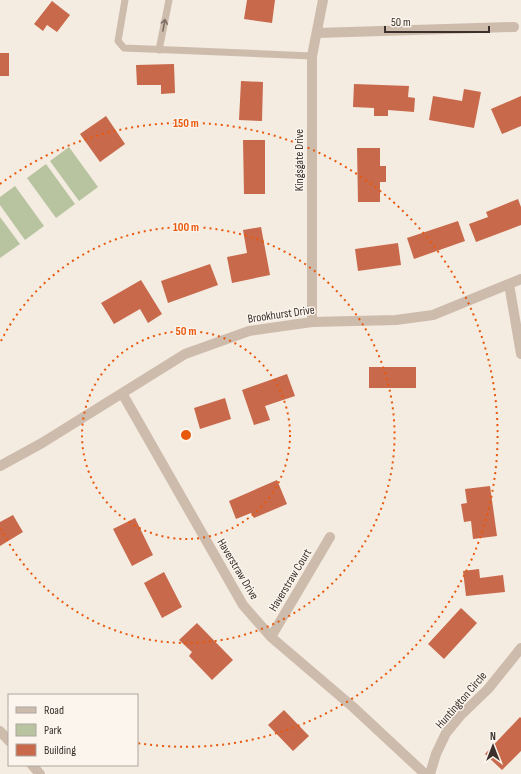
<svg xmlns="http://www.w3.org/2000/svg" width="521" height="774" viewBox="0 0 521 774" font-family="'Sofia Sans Condensed',sans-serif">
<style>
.green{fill:#b8c4a0}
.building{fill:#c8694b}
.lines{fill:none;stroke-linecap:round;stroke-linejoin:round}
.service{stroke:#cdbbac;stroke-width:7}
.minor{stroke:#cdbbac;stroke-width:10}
.oneway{stroke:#7d6f65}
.ring{fill:none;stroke:#e8590c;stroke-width:2;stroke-dasharray:2 4}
.labels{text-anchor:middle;stroke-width:3;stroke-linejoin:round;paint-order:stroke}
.street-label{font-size:12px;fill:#3b302b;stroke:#fbf5ee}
.centre{fill:#e8590c;stroke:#fbf5ee;stroke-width:2}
.ring-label{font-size:12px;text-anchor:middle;font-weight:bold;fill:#e8590c;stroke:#fbf5ee;stroke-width:3;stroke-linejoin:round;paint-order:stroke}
</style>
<rect width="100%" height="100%" fill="#f4ebe1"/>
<!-- green -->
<path class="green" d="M69 147 98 187 79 201 50 161Z
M46 164 75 204 56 218 27 178Z
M15 186 44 226 25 240 0 205V197Z
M0 217 20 244 0 258Z"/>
<!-- building -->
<path class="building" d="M247 0H275L272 23 244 19Z
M52 1 70 15 57 32 47 25 43 31 34 24Z
M0 53H9V76H0Z
M174 64 175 93 161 94V85H137L136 65Z
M241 81 263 82 262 121 239 120Z
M354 84 409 86 408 97 415 98 414 112 388 110V116H374V108L353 107Z
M464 89 481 92 474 128 429 120 433 96 462 101Z
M521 96V126L502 134 491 109Z
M106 116 125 144 100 162 80 134Z
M243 140H265V194H244Z
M357 148H380V166H386V182H380V202H358Z
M518 199 521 207V225L476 242 469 224 488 217 486 212Z
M458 221 465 241 414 259 407 238Z
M261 227 270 275 232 283 227 257 247 253 243 230Z
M398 243 401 265 358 271 355 249Z
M210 264 218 285 168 303 161 281Z
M141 280 162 314 148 323 140 309 114 324 101 303Z
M369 367H416V388H369Z
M287 374 295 396 265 406 270 420 254 425 242 390Z
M225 398 231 419 200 429 194 408Z
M277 480 287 504 254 518 251 513 236 519 229 501Z
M490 486 497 536 473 539 471 521 464 522 461 504 467 503 465 489Z
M13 515 23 532 0 546V522Z
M135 518 153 555 132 566 113 529Z
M479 569 480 578 503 575 505 592 466 596 463 571Z
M164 572 182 607 162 618 144 583Z
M461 608 477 623 444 659 428 644Z
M197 623 233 660 212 680 189 656 192 652 179 640Z
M284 710 309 736 293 751 268 725Z
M520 717 521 718V751L502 770 485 754Z"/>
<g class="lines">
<!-- service -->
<path class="service" d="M125 0 118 41 124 48 312 56
M159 50 169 0"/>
<!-- minor -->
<path class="minor" d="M317 33 514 27
M509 284 521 354
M312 322V56L323 0
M122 393 243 605 271 637 353 707 425 774
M0 466 42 443 185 354 249 331 312 322 396 320 433 315 521 279
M271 637 330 537
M0 731 9 741
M32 765 40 774
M430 774 436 754 446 733 460 716 488 689 521 648"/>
</g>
<!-- one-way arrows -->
<defs><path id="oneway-shaft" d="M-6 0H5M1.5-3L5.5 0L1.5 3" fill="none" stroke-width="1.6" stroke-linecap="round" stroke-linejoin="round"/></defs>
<use class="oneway" href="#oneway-shaft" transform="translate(164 25) rotate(-79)"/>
<!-- distance rings -->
<g class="ring">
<circle cx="186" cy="435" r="104"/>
<path d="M1 341A208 208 0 1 1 1 529"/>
<path d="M0 184A312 312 0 1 1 137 743"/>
</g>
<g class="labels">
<!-- street labels -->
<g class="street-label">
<text transform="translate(299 160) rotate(-90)" y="4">Kingsgate Drive</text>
<text transform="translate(281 314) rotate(-8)" y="4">Brookhurst Drive</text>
<text transform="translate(238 569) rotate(59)" y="4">Haverstraw Drive</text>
<text transform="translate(290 580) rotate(-59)" y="4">Haverstraw Court</text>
<text transform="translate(461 700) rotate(-49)" y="4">Huntington Circle</text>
</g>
</g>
<circle cx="186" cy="435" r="6" class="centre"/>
<g class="ring-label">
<text x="186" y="127">150 m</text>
<text x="186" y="231">100 m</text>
<text x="186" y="335">50 m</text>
</g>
<!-- legend -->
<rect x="8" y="694" width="130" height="72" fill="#fbf5ee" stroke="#aea6a0"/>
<rect x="16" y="707" width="20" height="6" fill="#cdbbac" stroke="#aea6a0"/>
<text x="44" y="714" font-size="12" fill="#3b302b">Road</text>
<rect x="16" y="724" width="20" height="12" fill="#b8c4a0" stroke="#aea6a0"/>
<text x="44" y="734" font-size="12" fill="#3b302b">Park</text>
<rect x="16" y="744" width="20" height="12" fill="#c8694b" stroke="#aea6a0"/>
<text x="44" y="754" font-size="12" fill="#3b302b">Building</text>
<!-- north arrow -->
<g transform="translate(493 746)" stroke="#fbf5ee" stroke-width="3" paint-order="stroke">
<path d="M0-3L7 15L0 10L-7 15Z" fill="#3b302b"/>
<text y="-6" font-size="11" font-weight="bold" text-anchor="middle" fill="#3b302b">N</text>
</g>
<!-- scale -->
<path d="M385 26v6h104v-6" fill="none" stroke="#3b302b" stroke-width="2"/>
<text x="391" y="26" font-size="12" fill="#3b302b" stroke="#fbf5ee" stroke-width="3" paint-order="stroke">50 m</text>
</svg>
